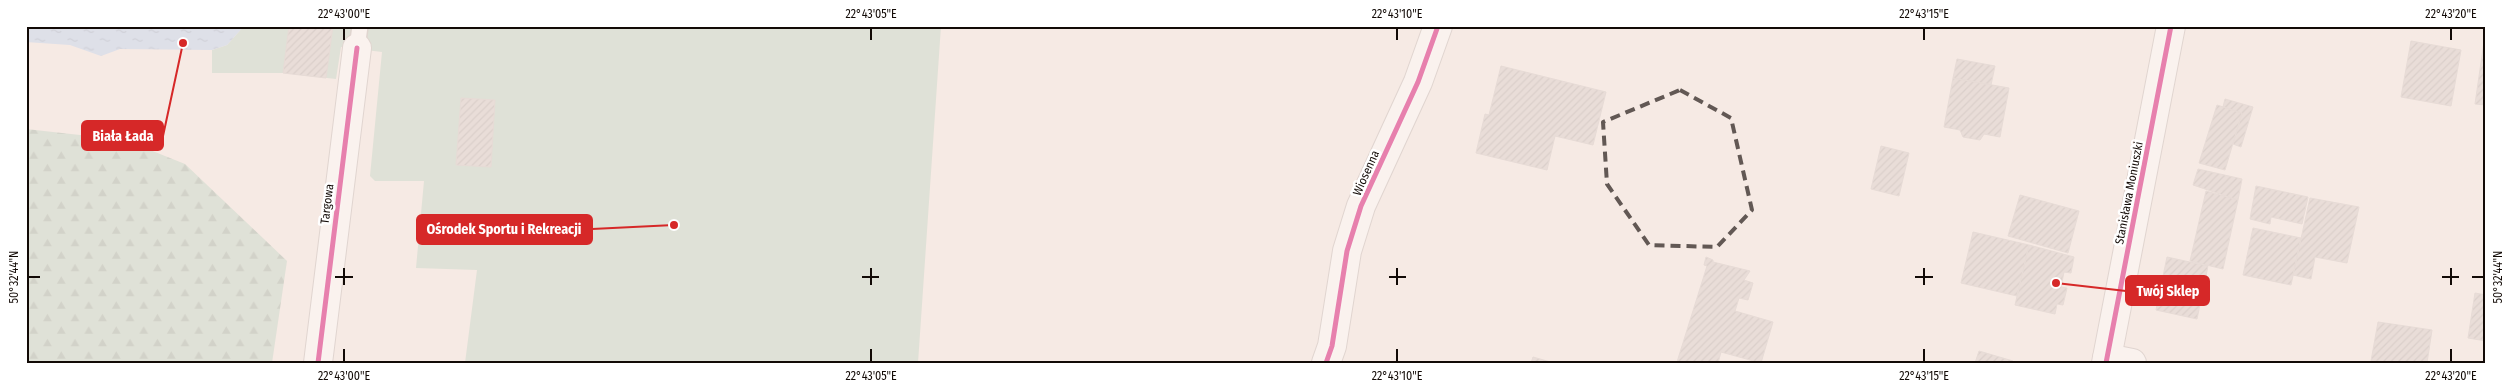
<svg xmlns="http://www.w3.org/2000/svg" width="2512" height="389" viewBox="0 0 2512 389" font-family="'Fira Sans Condensed',sans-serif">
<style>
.grass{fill:#c4d7c7}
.forest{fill:url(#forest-firs)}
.water{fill:url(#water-ripples)}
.building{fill:url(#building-hatch);stroke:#d4cac5}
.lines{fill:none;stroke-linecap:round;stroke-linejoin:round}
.service-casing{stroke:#c6bcb7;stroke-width:18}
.minor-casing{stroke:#c6bcb7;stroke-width:30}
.tertiary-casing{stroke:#c6bcb7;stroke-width:30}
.service{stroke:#fefcfb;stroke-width:15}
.minor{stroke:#fefcfb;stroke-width:28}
.tertiary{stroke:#fefcfb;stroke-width:28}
.cycleway-casing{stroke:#fff;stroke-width:8}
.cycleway{stroke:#d6006c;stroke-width:5}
.marked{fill:none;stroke:#625854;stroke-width:4;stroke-dasharray:10 6;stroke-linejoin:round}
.ticks{fill:none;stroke:#120a06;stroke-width:2}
.labels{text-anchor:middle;stroke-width:5;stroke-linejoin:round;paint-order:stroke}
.street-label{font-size:12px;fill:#120a06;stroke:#fff}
.leader{fill:none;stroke:#d62828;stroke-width:2}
.callout-dot{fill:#d62828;stroke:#fff;stroke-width:2}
.callout{fill:#d62828;stroke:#d62828;stroke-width:2}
.callout-label{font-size:14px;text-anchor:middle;font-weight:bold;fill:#fff}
.neatline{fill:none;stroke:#120a06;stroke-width:2}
.ticks-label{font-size:12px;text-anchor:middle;fill:#120a06}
</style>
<defs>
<pattern id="forest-firs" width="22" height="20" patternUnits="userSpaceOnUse" patternTransform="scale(1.25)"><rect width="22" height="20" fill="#c4d7c7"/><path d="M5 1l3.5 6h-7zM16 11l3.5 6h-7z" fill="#a7b7a9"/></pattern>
<pattern id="water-ripples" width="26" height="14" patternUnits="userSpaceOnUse" patternTransform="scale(1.25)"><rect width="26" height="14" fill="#c0d4ee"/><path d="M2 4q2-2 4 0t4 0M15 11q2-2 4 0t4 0" fill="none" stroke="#a4b5cb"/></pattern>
<pattern id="building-hatch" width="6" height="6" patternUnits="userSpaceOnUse" patternTransform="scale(1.25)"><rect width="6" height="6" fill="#dacfca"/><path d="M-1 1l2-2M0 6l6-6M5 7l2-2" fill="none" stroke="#bab0ac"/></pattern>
</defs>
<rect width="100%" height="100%" fill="#f6eae4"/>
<!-- grass -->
<path class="grass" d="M244 26H941L918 363H465L477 270 416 268 424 181H375L370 176 382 52 341 47 336 79 283 73H212V50L227 45Z"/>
<!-- forest -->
<path class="forest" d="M26 129 125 140 185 164 287 261 272 363H26Z"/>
<!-- water -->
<path class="water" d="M26 26H244L227 45 212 50 120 49 101 56 70 45 26 42Z"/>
<!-- building -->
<path class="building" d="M289 26H333L326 78 283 73Z
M2486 28V105L2475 104Z
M2411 41 2461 50 2451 106 2401 97Z
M1957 59 1995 66 1991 85 1953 78Z
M1501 66 1606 92 1593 145 1555 136 1547 170 1476 153 1485 114 1489 115Z
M1953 78 2009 88 2000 137 1984 134 1980 140 1963 137 1960 130 1944 127Z
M461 98 495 100 491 167 456 165Z
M2225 99 2253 107 2241 147 2233 144 2242 113 2223 107Z
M2217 105 2242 113 2225 170 2199 163Z
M1881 146 1909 153 1899 196 1871 189Z
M2198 169 2242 179 2238 200 2193 185Z
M2256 186 2308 197 2302 224 2271 217 2270 224 2250 219Z
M2206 191 2238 200 2223 269 2190 261Z
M2020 195 2079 211 2068 253 2008 236Z
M2310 198 2359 207 2347 263 2315 257 2311 279 2293 275Z
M2253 228 2301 238 2291 285 2243 275Z
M1973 232 2029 245 2017 296 1961 283Z
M2029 245 2074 257 2071 273 2064 272 2061 287 2067 288 2063 305 2057 304 2055 314 2015 305Z
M1706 257 1713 260V262L1750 271 1744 280 1753 283 1748 300 1739 298 1735 311 1773 322 1761 363 1721 352 1718 363H1674L1677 362 1707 266 1704 265Z
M2167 257 2208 266 2197 319 2156 310Z
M2475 293 2486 295V341L2468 338Z
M2378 322 2432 330 2427 363 2371 361Z
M1979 351 2013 361V363H1975Z
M1533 357 1554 363H1531Z"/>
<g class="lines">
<!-- service casing -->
<g class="service-casing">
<path id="service" d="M357 48 360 26"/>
</g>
<!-- minor casing -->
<g class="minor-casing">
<path id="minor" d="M2107 358 2132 363
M318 363 357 48
M1326 363 1332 346 1347 251 1361 206 1418 82 1438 26"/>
</g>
<!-- tertiary casing -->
<g class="tertiary-casing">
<path id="tertiary" d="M2106 363 2171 26"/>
</g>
<!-- service -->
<use href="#service" class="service"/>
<!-- minor -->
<use href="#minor" class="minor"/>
<!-- tertiary -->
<use href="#tertiary" class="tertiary"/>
<!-- cycleway casing -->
<g class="cycleway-casing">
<path id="cycleway" d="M318 363 357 48
M1326 363 1332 346 1347 251 1361 206 1418 82 1438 26
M2106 363 2171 26"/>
</g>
<!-- cycleway -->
<use href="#cycleway" class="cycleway"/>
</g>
<!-- marked area -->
<path d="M0 0H2512V389H0ZM1680 90 1731 118 1752 210 1717 247 1649 245 1607 184 1603 122Z" fill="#f6eae4" fill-opacity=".55" fill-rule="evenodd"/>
<path class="marked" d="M1680 90 1731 118 1752 210 1717 247 1649 245 1607 184 1603 122Z"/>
<!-- ticks -->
<path class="ticks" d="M344 28V40M871 28V40M1397 28V40M1924 28V40M2451 28V40M344 268V285M871 268V285M1397 268V285M1924 268V285M2451 268V285M28 277H40M335 277H353M862 277H879M1389 277H1406M1915 277H1933M2442 277H2459M2472 277H2484M344 349V362M871 349V362M1397 349V362M1924 349V362M2451 349V362"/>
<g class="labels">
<!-- street labels -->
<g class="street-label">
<text transform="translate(1366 173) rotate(-66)" y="4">Wiosenna</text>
<text transform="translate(2129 193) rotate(-79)" y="4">Stanisława Moniuszki</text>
<text transform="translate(327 204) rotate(-83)" y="4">Targowa</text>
</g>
</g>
<!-- callouts -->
<path class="leader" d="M183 43L163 136M674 225L592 229M2056 283L2126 291"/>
<g class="callout-dot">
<circle cx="183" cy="43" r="5"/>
<circle cx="674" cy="225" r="5"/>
<circle cx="2056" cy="283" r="5"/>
</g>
<g class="callout">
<rect x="82" y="121" width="81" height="29" rx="5"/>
<rect x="417" y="215" width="175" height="29" rx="5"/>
<rect x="2126" y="276" width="83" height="29" rx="5"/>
</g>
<g class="callout-label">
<text x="123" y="141">Biała Łada</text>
<text x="504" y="234">Ośrodek Sportu i Rekreacji</text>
<text x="2168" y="296">Twój Sklep</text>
</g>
<!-- border -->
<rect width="2512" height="389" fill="none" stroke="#ffffff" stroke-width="55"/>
<rect x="28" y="28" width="2456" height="334" class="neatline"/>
<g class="ticks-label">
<text x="344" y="18">22°43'00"E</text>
<text x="871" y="18">22°43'05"E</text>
<text x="1397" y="18">22°43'10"E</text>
<text x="1924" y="18">22°43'15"E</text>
<text x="2451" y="18">22°43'20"E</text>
<text transform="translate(14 277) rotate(-90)" y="4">50°32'44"N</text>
<text transform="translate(2498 277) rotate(-90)" y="4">50°32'44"N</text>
<text x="344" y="380">22°43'00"E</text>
<text x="871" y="380">22°43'05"E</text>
<text x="1397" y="380">22°43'10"E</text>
<text x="1924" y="380">22°43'15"E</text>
<text x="2451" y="380">22°43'20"E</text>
</g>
</svg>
